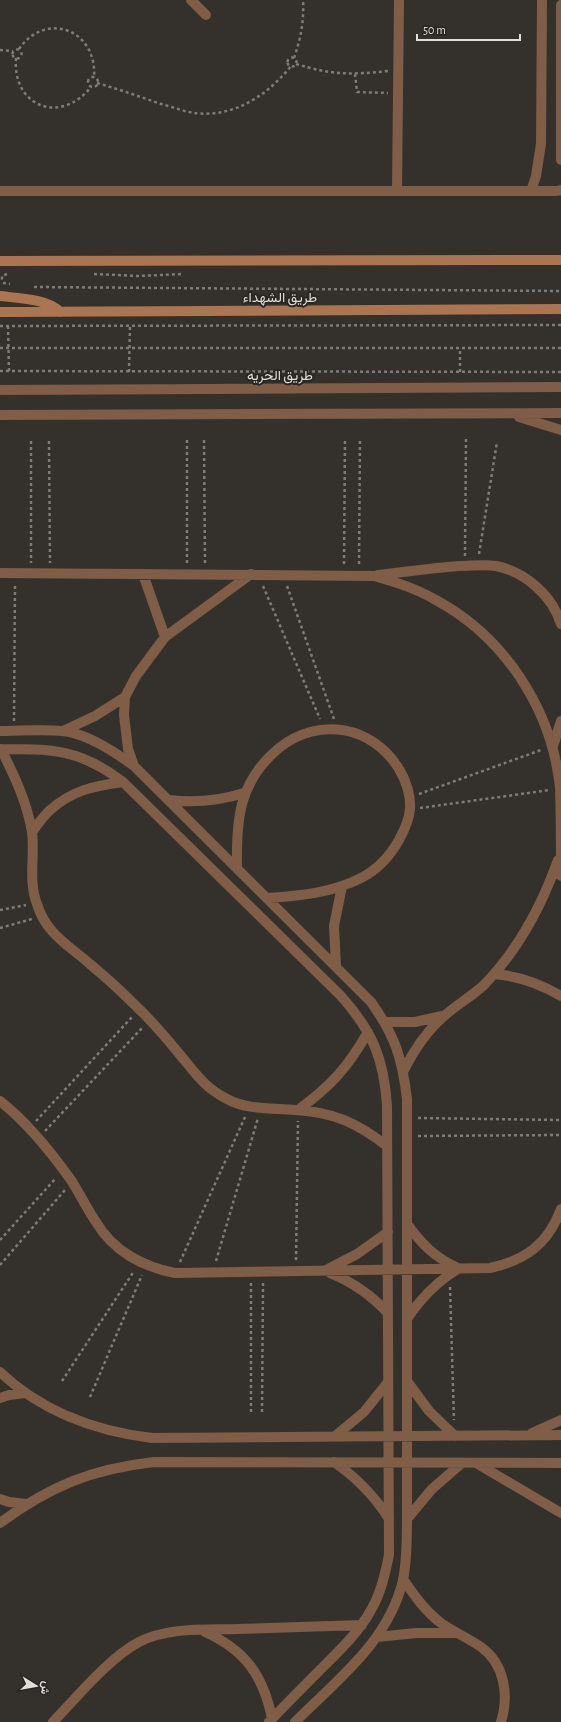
<svg xmlns="http://www.w3.org/2000/svg" width="561" height="1722" viewBox="0 0 561 1722" font-family="'Alegreya Sans',Vazirmatn,sans-serif">
<style>
.lines{fill:none;stroke-linecap:round;stroke-linejoin:round}
.path{stroke:#7e7c78;stroke-width:2.5;stroke-dasharray:3 3;stroke-linecap:butt}
.minor{stroke:#7f5d47;stroke-width:10}
.tertiary{stroke:#7f5d47;stroke-width:10}
.secondary{stroke:#aa7550;stroke-width:10}
.labels{text-anchor:middle;stroke-width:4;stroke-linejoin:round;paint-order:stroke}
.street-label{font-size:14px;fill:#dfdedb;stroke:#2a2723}
</style>
<rect width="100%" height="100%" fill="#34312d"/>
<g class="lines">
<!-- path -->
<path class="path" d="M19 49C46 10 98 30 94 78
M12.5 54a4.5 4.5 0 1 1 9 0a4.5 4.5 0 1 1-9 0Z
M0 50 13 51
M287.5 62a4.5 4.5 0 1 1 9 0a4.5 4.5 0 1 1-9 0Z
M16 58C12 107 61 125 91 87
M294 58C301 38 304 21 303 0
M296 64C332 75 351 75 388 71
M355 74 357 92 388 93
M88 82a5 5 0 1 1 10 0a5 5 0 1 1-10 0Z
M97 83C118 89 138 96 158 103 170 106 182 111 194 113 233 118 267 96 291 66
M7 274 2 276V280L4 283 10 284
M94 274 138 276 183 274
M34 287 561 291
M0 326 561 325
M8 326 9 371
M0 348H561
M0 371 561 372
M129 372 130 325
M460 372V348
M204 440 205 563
M31 441V563
M49 441 50 563
M479 554 497 442
M465 556 466 439
M187 563V440
M344 564 345 439
M359 564 360 439
M263 586 320 719
M287 586 334 719
M14 721 15 584
M419 794 541 750
M420 808 550 790
M0 910 26 905
M0 928 32 919
M418 1118 561 1120
M36 1121 132 1017
M45 1131 142 1028
M418 1136 561 1135
M0 1240 56 1178
M296 1260 298 1121
M216 1261 258 1118
M180 1262 245 1117
M0 1265 65 1190
M251 1283V1412
M450 1287 454 1420
M62 1381 134 1271
M90 1397 142 1275
M262 1412 263 1283"/>
<!-- minor -->
<path class="minor" d="M191 0 206 15
M561 5V160
M0 191H557L561 190
M397 191 399 0
M531 191 536 176 541 144 542 0
M0 573 374 576C395 582 415 588 434 599 504 636 552 709 560 788 561 817 561 847 561 876
M143 574 165 637
M378 575C405 572 432 568 459 566 471 566 484 564 496 566 525 572 552 595 561 624
M0 731C20 731 42 729 62 731 86 733 115 752 134 766L371 1002C395 1036 402 1057 407 1099V1519C407 1539 407 1560 403 1580 389 1641 337 1680 295 1722
M63 731 95 716 125 697
M553 746 561 721
M0 749C53 749 80 749 123 782L341 996C373 1032 384 1059 387 1106L389 1555C385 1574 381 1593 371 1610 359 1632 340 1650 322 1668 304 1686 286 1704 269 1722
M1 749C14 775 27 802 32 832 35 856 28 881 37 904 40 914 45 923 52 931 63 944 78 953 91 965 107 978 123 993 138 1008 154 1023 167 1039 181 1056 197 1075 204 1087 227 1099 247 1110 273 1108 295 1110 334 1112 357 1123 387 1146
M134 766 128 749 124 715 125 697 136 676 165 637 251 574
M169 800C195 803 219 801 244 793
M32 832C37 825 43 817 49 811 72 790 94 786 123 782
M237 868C236 819 239 781 279 748 319 716 373 726 399 769 406 780 411 796 410 809 409 820 404 831 399 840 390 856 377 870 361 878 332 893 299 896 267 898
M336 966 334 926 342 886
M494 974C519 976 539 983 561 996
M384 1022H415L442 1016
M404 1070C414 1050 426 1032 443 1017 456 1005 471 997 484 985 518 950 542 905 558 860
M0 1101C28 1123 51 1152 71 1180 80 1194 87 1209 96 1222 113 1251 143 1267 175 1273L490 1268C526 1260 548 1244 561 1209
M298 1110C331 1086 348 1067 368 1032
M407 1224C421 1243 434 1257 456 1267
M328 1269 357 1254 388 1232
M330 1273C353 1282 371 1295 388 1313
M407 1319C421 1298 436 1282 458 1269
M0 1372C42 1412 95 1431 152 1438L561 1435
M407 1381 429 1411 455 1436
M0 1398 9 1395 25 1393
M532 1433 561 1420
M334 1437 364 1412 388 1382
M334 1462C357 1478 374 1495 389 1519
M476 1463 561 1513
M0 1499 9 1502 26 1504
M407 1519 432 1489 462 1463
M0 1523C50 1486 92 1469 154 1462L561 1463
M403 1579C414 1595 425 1611 441 1623 454 1632 468 1638 481 1647 505 1664 509 1696 501 1722
M205 1632C245 1650 263 1675 272 1718
M377 1637 416 1633H456
M53 1722C76 1698 110 1657 139 1642 168 1627 206 1630 238 1629 279 1628 321 1626 362 1625"/>
<!-- tertiary -->
<path class="tertiary" d="M0 390 561 387
M0 415 561 413
M519 417 561 430"/>
<!-- secondary -->
<path class="secondary" d="M0 261 561 260
M0 296C17 298 49 299 60 312
M0 312 561 309"/>
</g>
<g class="labels">
<!-- street labels -->
<g class="street-label">
<text x="280" y="302">طريق الشهداء</text>
<text x="280" y="380">طريق الحريه</text>
</g>
</g>
<!-- north arrow -->
<g transform="translate(36 1686) rotate(101)" stroke="#2a2723" stroke-width="3" paint-order="stroke">
<path d="M0-3L7 15L0 10L-7 15Z" fill="#dfdedb"/>
<text y="-6" font-size="11" font-weight="bold" text-anchor="middle" fill="#dfdedb">ش</text>
</g>
<!-- scale -->
<path d="M417 34v6h103v-6" fill="none" stroke="#dfdedb" stroke-width="2"/>
<text x="423" y="34" font-size="12" fill="#dfdedb" stroke="#2a2723" stroke-width="3" paint-order="stroke">50 m</text>
</svg>
